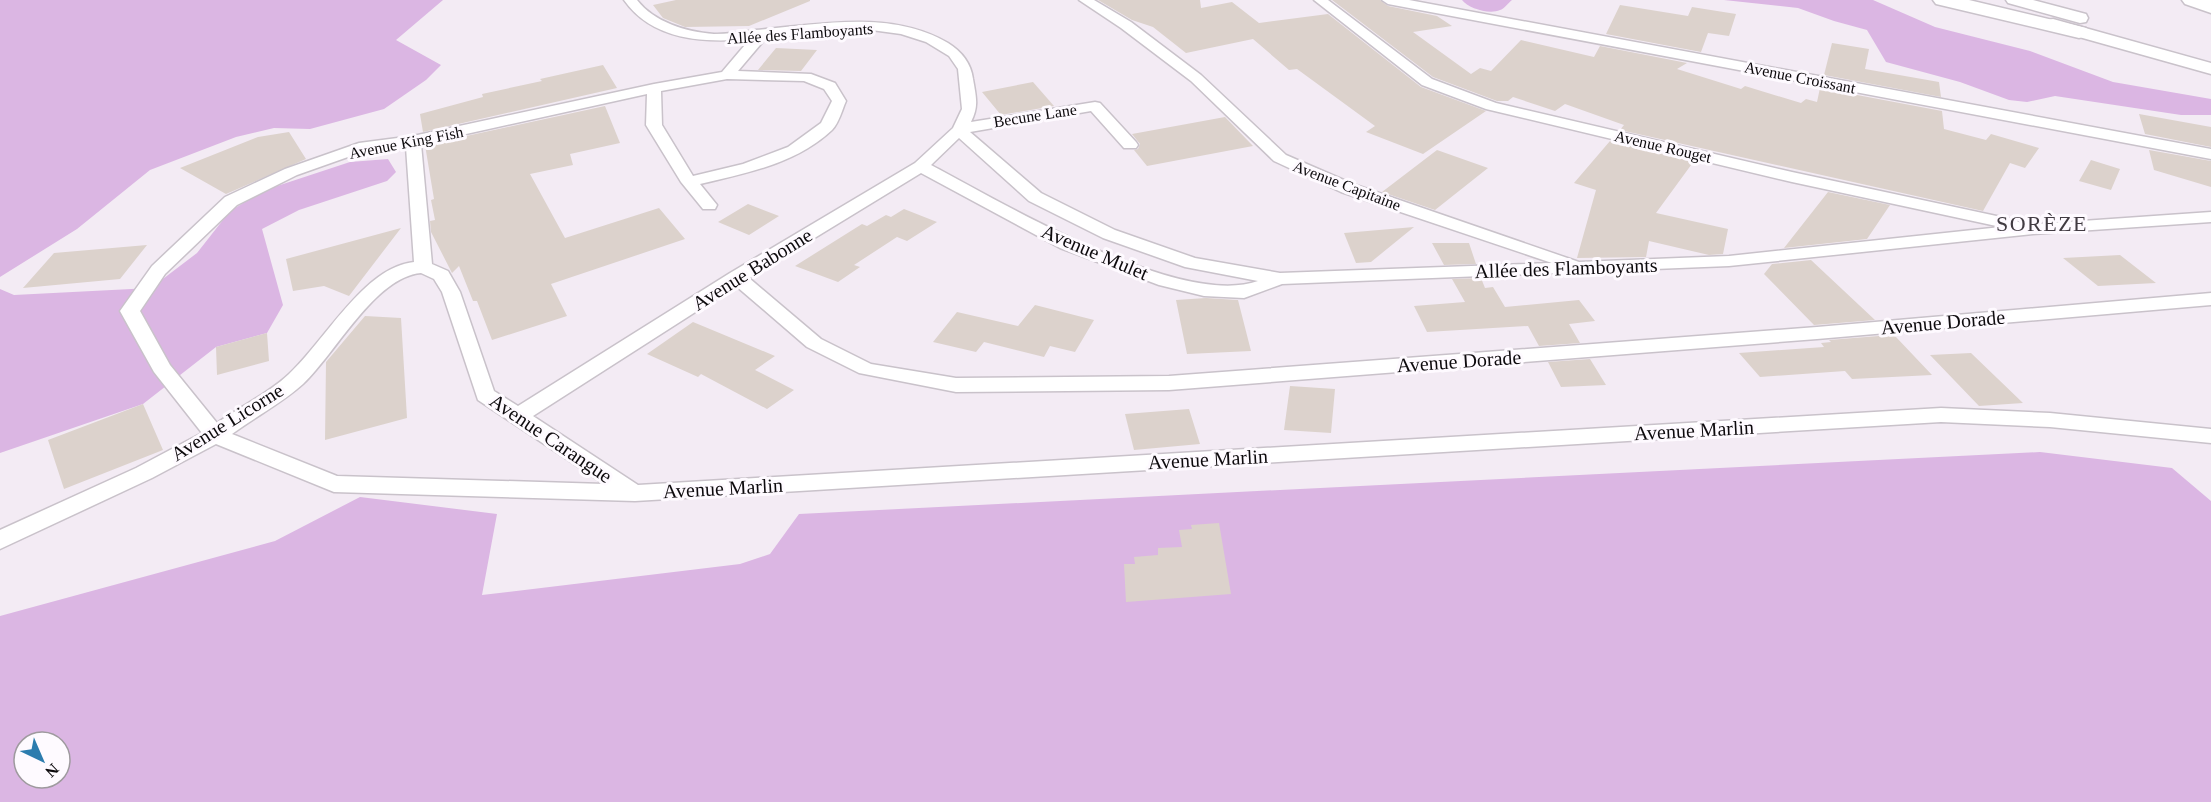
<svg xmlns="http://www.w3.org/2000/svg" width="2211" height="802" viewBox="0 0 2211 802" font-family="'Times New Roman',serif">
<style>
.green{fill:#dbb6e3;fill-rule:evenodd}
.building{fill:#dcd2cc}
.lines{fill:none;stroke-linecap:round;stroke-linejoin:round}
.minor-casing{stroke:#c9c2ca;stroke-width:3}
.tertiary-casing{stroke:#c9c2ca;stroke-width:3}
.primary-casing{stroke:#c9c2ca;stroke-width:3}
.trunk-casing{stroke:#c9c2ca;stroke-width:3}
.minor{fill:#fff;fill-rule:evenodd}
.tertiary{fill:#fff;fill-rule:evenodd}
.primary{fill:#fff;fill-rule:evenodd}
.trunk{fill:#fff;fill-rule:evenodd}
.labels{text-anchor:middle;stroke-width:6;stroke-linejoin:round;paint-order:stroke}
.far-street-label{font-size:16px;fill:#0d0a0d;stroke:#fefaff}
.street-label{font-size:20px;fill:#0d0a0d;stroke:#fefaff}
.quarter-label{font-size:22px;letter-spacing:1.5px;fill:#413b42;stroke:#fefaff}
</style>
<rect width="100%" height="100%" fill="#f3ebf4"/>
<!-- green -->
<path class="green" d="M0 0H443L396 40 441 65 426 80 384 109 310 129 274 128 236 137 150 170 77 229 0 277Z
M1462 0H1512C1508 3 1504 9 1500 10 1489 15 1468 8 1462 0Z
M1724 0H1873L1935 27 2030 51 2113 82 2211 99V115H2181L2055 96 2027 102 2009 100 1960 82 1886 62 1867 30 1834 21 1798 8Z
M388 159 396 172 387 181 299 210 262 229 283 305 267 333 216 347 143 404 0 453V289L14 295 151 288 197 253 230 211 265 190 350 162Z
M2040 452 2172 468 2211 501V802H0V616L275 541 360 497 497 514 482 595 740 564 770 554 799 514ZM24 742H60V778H24Z"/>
<!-- building -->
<path class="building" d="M676 0H810V1L749 26 685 27 663 18 653 5Z
M1098 0H1200L1201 8 1232 2 1259 23 1328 14 1421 87 1486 111 1423 154 1366 132 1375 126 1297 69 1289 70 1253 39 1186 53 1153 27 1132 20Z
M1332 0H1380L1388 6 1437 16 1452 26 1413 32 1471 74 1480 68 1491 71 1521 40 1594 57 1600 46 1687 63 1677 69 1741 89 1745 86 1801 103 1806 99 1817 102 1820 88 1942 111 1944 129 1986 140 1991 134 2039 148 2025 168 2010 163 1983 211 1620 130 1624 125 1565 104 1555 111 1513 97 1508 101H1497L1433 77Z
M1620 5 1688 16 1692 7 1736 14 1729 36 1708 33 1701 52 1606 34Z
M1832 43 1869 49 1865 69 1939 82 1941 97 1824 75Z
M776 48 817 50 801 71 758 70Z
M603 65 617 88 423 132 420 114 483 97 482 94 542 81 540 79Z
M1033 82 1054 106 1001 115 982 92Z
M605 106 620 143 570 154 573 165 530 174 565 238 659 208 685 239 551 284 567 316 492 340 477 301H473L459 266 452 273 431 232 430 221 435 220 431 200 434 199 425 145Z
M2139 114 2211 127V147L2145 134Z
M1225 117 1253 146 1147 166 1134 150 1138 149 1140 144 1132 134Z
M289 132 306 159 226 194 180 168 258 137Z
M1610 141 1694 161 1656 213 1728 229 1723 254 1709 255 1649 241 1646 257 1577 258 1596 190 1574 183Z
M1437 150 1488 168 1435 210 1382 192Z
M2149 150 2211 161V187L2154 170Z
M2091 160 2120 169 2111 190 2079 181Z
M1828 192 1890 205 1867 239 1784 248Z
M748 204 779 216 749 235 718 222Z
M904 209 937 222 907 241 897 237 854 265 860 267 838 282 795 266 862 224 867 226 886 215 891 217Z
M1414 227 1371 262 1356 263 1344 233Z
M401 228 349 296 324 286 293 291 286 259Z
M1432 243H1469L1476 264 1444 265Z
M147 245 120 279 23 288 54 253Z
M2120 255 2156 283 2098 286 2063 258Z
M1811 260 1875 320 1814 325 1764 274 1772 264Z
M1481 278 1485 288 1493 287 1505 307 1579 300 1595 321 1569 324 1580 343 1539 346 1528 326 1427 332 1414 306 1465 302 1452 279Z
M1206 298 1238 300 1251 351 1187 354 1176 300Z
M1035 305 1094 320 1075 352 1050 346 1044 357 984 342 976 352 933 342 957 312 1018 326Z
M365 316 401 318 407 418 325 440 326 362Z
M693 322 775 356 755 370 794 390 767 409 701 374 698 377 647 354Z
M267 333 269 361 217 375 216 347Z
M1891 335 1896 337 1932 375 1852 379 1845 371 1760 377 1739 353 1824 347 1821 343 1831 342 1829 340Z
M1971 353 2023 403 1979 406 1930 355Z
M1590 359 1606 385 1561 387 1548 362Z
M1290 386 1335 389 1331 433 1284 430Z
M143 404 163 450 64 489 48 440Z
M1189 409 1200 444 1134 450 1125 414Z
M1219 523 1231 594 1126 602 1124 564H1135L1134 557 1158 555V548L1182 547 1179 530 1192 529 1191 525Z"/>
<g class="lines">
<!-- minor casing -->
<g class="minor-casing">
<path id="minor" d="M624 0H637C654 22 686 32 714 34 727 34 741 32 755 30 818 25 890 9 948 43 961 51 971 63 973 79 976 97 979 106 971 122L1095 102 1100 103 1136 142 1138 145 1136 148H1124L1091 111 970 132 1041 193 1115 230 1195 258 1280 273 1552 263 1341 192 1274 161 1191 81 1121 28 1079 0H1094L1131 22 1201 75 1286 155 1353 184 1579 262 1729 256 2001 227 1792 182 1486 109 1422 85 1314 0H1328L1432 79 1496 103 1792 172 2015 220 2024 225 2211 212V222L2033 234 1729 266 1282 284 1244 298 1204 296 1159 285 1060 248 921 173 749 278 821 339 871 364 956 378 1169 376 1817 327 2211 293V305L1817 339 1169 390 956 392 859 373 807 347 736 286 533 416 638 485 1941 408 2050 413 2211 429V443L2050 427 1941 422 635 501 334 492 216 444 152 478 0 549V530L136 468 202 433 154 372 120 311 152 266 225 197 285 169 359 143 413 136 654 84 722 72 750 39C704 43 653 41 624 0ZM864 29 901 34 926 42 949 56 958 69 962 109 953 128 915 163 730 273 518 406 494 391 460 292 448 271 432 264 421 144 647 94 646 125 681 182 703 209H715L717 205 700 184C746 173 796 164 832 130 839 123 842 110 846 101L835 83 811 74 738 71 766 38ZM727 79 804 81 824 89 832 101 821 123 788 147 743 164 693 176 662 125 661 91ZM959 138 1029 201 1103 238 1185 267 1258 281C1180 309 1003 203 931 165ZM406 147 414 262C364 267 325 341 289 374 269 393 240 407 217 423L170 365 140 311 165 274 237 205 297 175 362 152ZM421 273 434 279 442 292 478 400 604 484 337 476 232 434C255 417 282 403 303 384 336 353 375 277 421 273Z
M1382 0H1409L2211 149V159L1388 4Z"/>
</g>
<!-- tertiary casing -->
<g class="tertiary-casing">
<path id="tertiary" d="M2006 0H2033L2086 14 2088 18 2086 22 2080 23 2008 3Z
M2053 19 2211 63V74L2047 28 2044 24 2047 20Z"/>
</g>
<!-- primary casing -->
<g class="primary-casing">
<path id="primary" d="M1933 0H1969L2086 28 2090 32 2086 36 2079 38 1936 4Z"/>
</g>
<!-- trunk casing -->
<g class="trunk-casing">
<path id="trunk" d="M2182 0H2211V13L2185 4Z"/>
</g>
<!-- minor -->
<use href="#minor" class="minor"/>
<!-- tertiary -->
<use href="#tertiary" class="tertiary"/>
<!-- primary -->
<use href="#primary" class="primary"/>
<!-- trunk -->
<use href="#trunk" class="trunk"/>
</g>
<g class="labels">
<!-- far-street labels -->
<g class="far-street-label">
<text transform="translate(800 33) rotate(-4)" y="6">Allée des Flamboyants</text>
<text transform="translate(1800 77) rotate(11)" y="6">Avenue Croissant</text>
<text transform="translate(1035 115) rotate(-9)" y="6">Becune Lane</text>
<text transform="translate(406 142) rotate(-11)" y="6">Avenue King Fish</text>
<text transform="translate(1663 146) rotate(13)" y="6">Avenue Rouget</text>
<text transform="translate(1347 185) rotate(21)" y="6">Avenue Capitaine</text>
</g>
<!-- street labels -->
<g class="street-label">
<text transform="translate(1095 252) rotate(23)" y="7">Avenue Mulet</text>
<text transform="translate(1566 268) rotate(-2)" y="7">Allée des Flamboyants</text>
<text transform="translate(752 269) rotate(-32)" y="7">Avenue Babonne</text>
<text transform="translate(1943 322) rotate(-5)" y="7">Avenue Dorade</text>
<text transform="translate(1459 361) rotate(-4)" y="7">Avenue Dorade</text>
<text transform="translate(227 422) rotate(-32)" y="7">Avenue Licorne</text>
<text transform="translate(1694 430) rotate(-3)" y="7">Avenue Marlin</text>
<text transform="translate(551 438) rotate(34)" y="7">Avenue Carangue</text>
<text transform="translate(1208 459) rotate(-3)" y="7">Avenue Marlin</text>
<text transform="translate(723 488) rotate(-3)" y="7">Avenue Marlin</text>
</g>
<!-- quarter labels -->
<g class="quarter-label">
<text x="2042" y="231">SORÈZE</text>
</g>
</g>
<!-- north arrow -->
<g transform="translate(42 760) rotate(136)"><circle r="28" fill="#fefaff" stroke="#9e9a9e" stroke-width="1.5"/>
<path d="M0-4.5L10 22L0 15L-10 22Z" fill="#2c7cae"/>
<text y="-9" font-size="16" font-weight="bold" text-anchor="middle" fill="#0d0a0d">N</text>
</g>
</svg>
